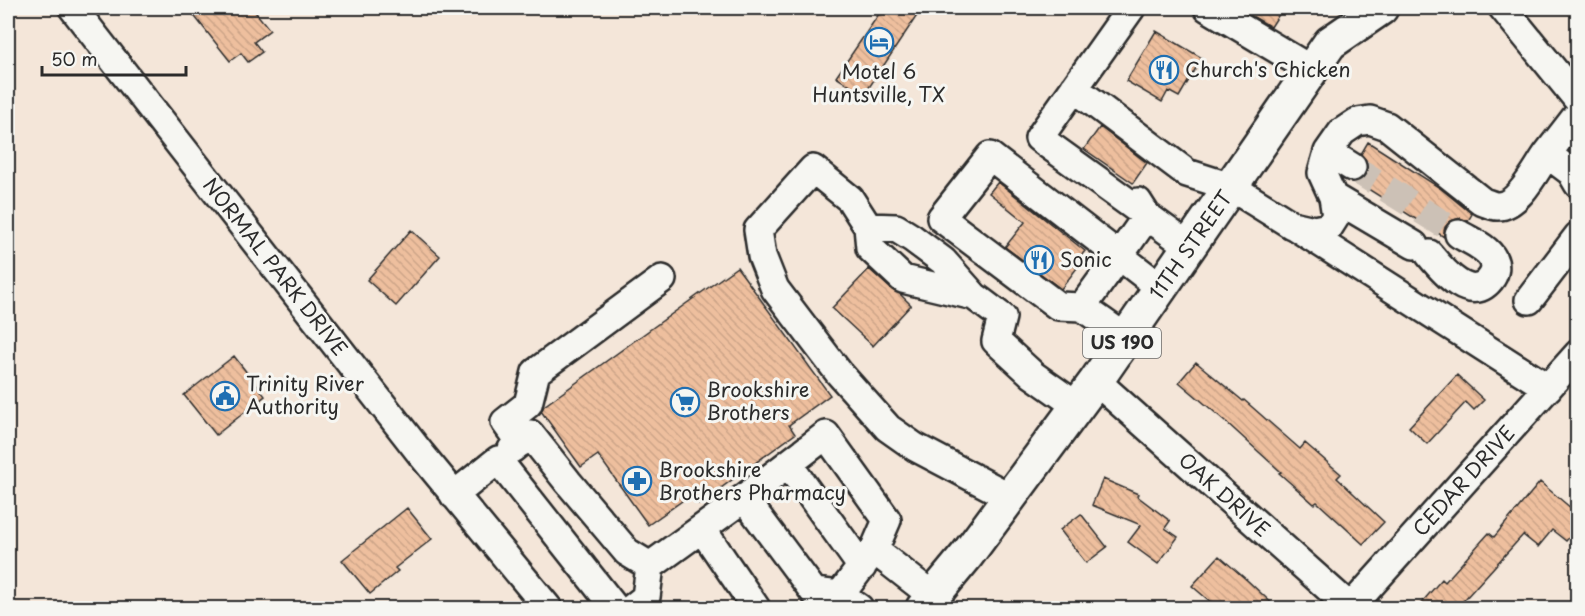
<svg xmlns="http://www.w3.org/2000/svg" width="1585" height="616" viewBox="0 0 1585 616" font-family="'Playpen Sans',sans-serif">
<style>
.building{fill:url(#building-back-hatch);stroke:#2b2b2b;stroke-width:1.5}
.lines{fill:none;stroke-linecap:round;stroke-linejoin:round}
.minor-tunnel{stroke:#ccc1b6;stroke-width:27;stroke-dasharray:27 14;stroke-linecap:butt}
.minor-casing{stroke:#2b2b2b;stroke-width:32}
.major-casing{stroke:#2b2b2b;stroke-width:38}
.minor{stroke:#f6f6f2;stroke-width:27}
.major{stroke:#f6f6f2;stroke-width:33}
.labels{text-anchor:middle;stroke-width:6;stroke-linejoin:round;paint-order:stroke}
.shield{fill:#f6f6f2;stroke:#686867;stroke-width:1.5}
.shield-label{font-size:18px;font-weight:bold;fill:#2b2b2b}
.poi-label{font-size:20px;fill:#2b2b2b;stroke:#f6f6f2;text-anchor:start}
.street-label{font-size:20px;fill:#2b2b2b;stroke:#f6f6f2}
</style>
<defs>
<pattern id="building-back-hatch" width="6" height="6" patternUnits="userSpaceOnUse" patternTransform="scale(1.5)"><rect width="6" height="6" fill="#eebf9e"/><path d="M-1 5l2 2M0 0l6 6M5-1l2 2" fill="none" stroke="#cca488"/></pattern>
</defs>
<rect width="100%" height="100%" fill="#f4e6d9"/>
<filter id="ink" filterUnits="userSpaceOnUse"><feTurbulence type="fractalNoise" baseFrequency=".0167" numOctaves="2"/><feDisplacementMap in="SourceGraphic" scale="12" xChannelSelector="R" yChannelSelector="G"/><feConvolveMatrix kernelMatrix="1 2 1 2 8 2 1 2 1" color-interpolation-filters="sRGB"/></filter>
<g filter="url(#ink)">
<!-- building -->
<path class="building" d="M188 8H252L270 30 254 42 262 52 248 62 241 53 230 61Z
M883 8H922L864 95 836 77Z
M1238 8H1283L1271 27Z
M1156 31 1202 58 1179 97 1168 91 1162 102 1126 81Z
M1100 127 1147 163 1133 183 1084 149Z
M1368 142 1440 188 1472 214 1468 221 1460 218 1451 221 1445 227 1444 237 1357 182 1365 176 1368 168 1366 160 1361 154Z
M998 182 1085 251 1073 265 1077 268 1061 289 1005 247 1025 222 989 193Z
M411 230 440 256 396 306 367 280Z
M737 267 830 395 789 425 795 434 699 504 692 494 648 525 598 455 581 467 541 411 544 406Z
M869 269 892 290 900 294 911 305 873 346 832 308Z
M234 356 265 396 216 435 184 395Z
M1196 362 1243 401 1244 400 1300 449 1305 443 1341 474 1337 478 1384 522 1363 544 1317 502 1314 504 1279 473 1281 472 1225 421 1179 382Z
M1457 375 1484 400 1474 410 1466 402 1427 444 1409 427Z
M1103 479 1138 494 1137 496 1170 521 1165 528 1178 537 1158 564 1128 542 1141 525 1092 505Z
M1540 482 1578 514V528L1566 541 1552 530 1538 547 1523 535 1456 609H1416L1442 579 1445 582 1489 533 1494 537Z
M407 508 432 539 395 568 398 571 370 594 342 560Z
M1081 514 1107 547 1086 563 1060 530Z
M1219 556 1248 581 1278 609H1219L1192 586Z"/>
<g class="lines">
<!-- minor-tunnel -->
<path class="minor-tunnel" d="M1352 167 1459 234"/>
<!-- minor casing -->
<g class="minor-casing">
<path id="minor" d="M73 8 421 454 548 608
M1131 8 1039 138 1190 247
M1208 8 1312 70
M1503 8 1578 100
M1074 88 1187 173 1231 187 1292 225 1314 230 1329 227 1336 216 1333 197 1322 173 1328 152 1342 132 1357 122 1370 120 1387 126 1483 202C1487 203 1493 206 1497 206 1518 207 1536 170 1547 154
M1578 114 1547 154 1571 172 1578 184
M1328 152 1352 167
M1333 197 1414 245
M868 227 896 228 912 238 943 261 974 296
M1296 227 1548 388
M1429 254C1442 270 1472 307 1492 277 1495 272 1496 265 1493 259 1487 247 1470 241 1459 234
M1529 300 1578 236
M1082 307 1119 256 1147 216 1138 202
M1126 338 1082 307 1058 306 941 218 990 156 1161 288
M1096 381 1351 608
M520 443 505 422 528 404 536 372 662 279
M512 449 530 434 568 482 627 552 650 566
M788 464 862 567
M454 495 498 460 615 608
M1010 497 915 447 888 428 839 373 775 289 762 256 758 230 813 169 850 199 868 227 870 248 903 279 974 296 1002 317 996 341 1033 375 1077 406
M744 498 814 592 840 595
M702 529 756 608
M632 608 646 597 650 566 744 498 826 435 887 520 874 550
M859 608 840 595 874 550 933 596
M1350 608 1578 354"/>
</g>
<!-- major casing -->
<g class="major-casing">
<path id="major" d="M923 608 967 555 1096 381 1330 43 1381 8"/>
</g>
<!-- minor -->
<use href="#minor" class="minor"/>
<!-- major -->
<use href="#major" class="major"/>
</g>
</g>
<!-- icons -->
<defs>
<g id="hotel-ring" transform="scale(1.5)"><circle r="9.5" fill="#f6f6f2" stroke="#1f6fb2" stroke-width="1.5"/><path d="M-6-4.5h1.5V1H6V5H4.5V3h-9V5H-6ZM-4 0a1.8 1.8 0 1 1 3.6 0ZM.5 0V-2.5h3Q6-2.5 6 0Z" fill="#1f6fb2"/></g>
<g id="restaurant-ring" transform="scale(1.5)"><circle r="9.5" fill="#f6f6f2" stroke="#1f6fb2" stroke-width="1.5"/><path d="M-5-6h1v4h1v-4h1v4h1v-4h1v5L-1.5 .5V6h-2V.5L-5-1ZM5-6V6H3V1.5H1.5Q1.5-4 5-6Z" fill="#1f6fb2"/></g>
<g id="civic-ring" transform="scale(1.5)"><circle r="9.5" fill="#f6f6f2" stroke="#1f6fb2" stroke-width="1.5"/><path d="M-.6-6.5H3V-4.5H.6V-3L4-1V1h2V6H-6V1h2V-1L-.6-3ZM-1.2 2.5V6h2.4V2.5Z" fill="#1f6fb2"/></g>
<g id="supermarket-ring" transform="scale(1.5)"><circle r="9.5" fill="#f6f6f2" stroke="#1f6fb2" stroke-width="1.5"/><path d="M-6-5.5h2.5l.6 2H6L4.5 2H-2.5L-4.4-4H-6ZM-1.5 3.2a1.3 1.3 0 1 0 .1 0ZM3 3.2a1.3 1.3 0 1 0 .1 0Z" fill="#1f6fb2"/></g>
<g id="pharmacy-ring" transform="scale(1.5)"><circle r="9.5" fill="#f6f6f2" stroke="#1f6fb2" stroke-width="1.5"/><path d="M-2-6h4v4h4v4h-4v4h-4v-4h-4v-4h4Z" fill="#1f6fb2"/></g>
</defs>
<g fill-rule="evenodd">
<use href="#hotel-ring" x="879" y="42"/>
<use href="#restaurant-ring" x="1164" y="70"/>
<use href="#restaurant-ring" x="1039" y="260"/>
<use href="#civic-ring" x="225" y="396"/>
<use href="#supermarket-ring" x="685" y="402"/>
<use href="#pharmacy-ring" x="637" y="481"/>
</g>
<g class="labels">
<!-- shield labels -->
<rect class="shield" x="1083" y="328" width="78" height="30" rx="4.5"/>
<g class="shield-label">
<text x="1122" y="349">US 190</text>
</g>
<!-- poi labels -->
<g class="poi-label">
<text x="1185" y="77">Church's Chicken</text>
<text x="879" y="79" text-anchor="middle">Motel 6<tspan x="879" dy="23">Huntsville, TX</tspan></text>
<text x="1060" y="267">Sonic</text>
<text x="246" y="391">Trinity River<tspan x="246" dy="23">Authority</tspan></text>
<text x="706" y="397">Brookshire<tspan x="706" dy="23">Brothers</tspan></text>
<text x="658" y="477">Brookshire<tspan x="658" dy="23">Brothers Pharmacy</tspan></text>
</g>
<!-- street labels -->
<g class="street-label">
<text transform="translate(1191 245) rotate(-55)" y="7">11TH STREET</text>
<text transform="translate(275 267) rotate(52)" y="7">NORMAL PARK DRIVE</text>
<text transform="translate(1464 481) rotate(-48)" y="7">CEDAR DRIVE</text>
<text transform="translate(1224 495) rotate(42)" y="7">OAK DRIVE</text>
</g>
</g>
<!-- margin -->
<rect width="1585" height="616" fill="none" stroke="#f6f6f2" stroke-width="30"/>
<rect x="15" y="15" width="1555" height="586" fill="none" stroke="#2b2b2b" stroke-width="2" filter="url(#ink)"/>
<!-- scale -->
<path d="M42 66v9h144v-9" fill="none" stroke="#2b2b2b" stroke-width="3"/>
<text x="51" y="66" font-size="18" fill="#2b2b2b" stroke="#f6f6f2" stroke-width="4.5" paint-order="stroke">50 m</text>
</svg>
